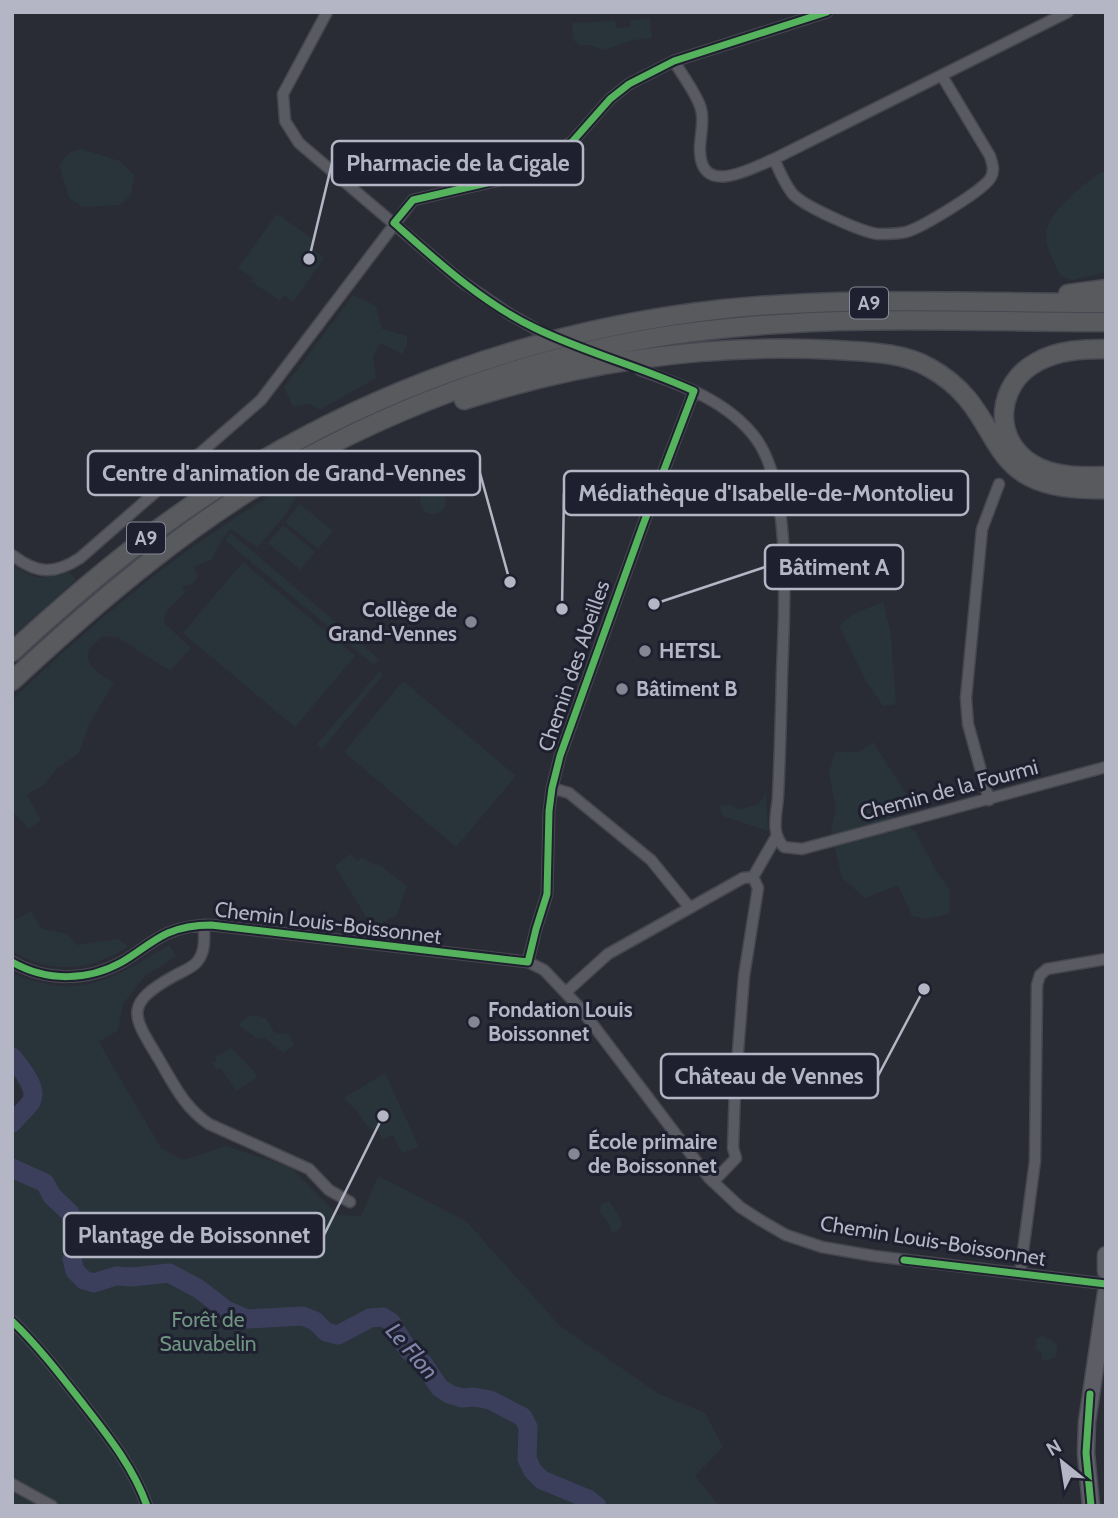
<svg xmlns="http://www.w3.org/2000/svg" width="1118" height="1518" viewBox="0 0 1118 1518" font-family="Cabin,sans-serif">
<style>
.green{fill:#29343a}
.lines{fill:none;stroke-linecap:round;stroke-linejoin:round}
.river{stroke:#3b3f5c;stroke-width:19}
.street-tunnel{stroke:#3f414b;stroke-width:10;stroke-dasharray:10 5;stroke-linecap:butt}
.street-casing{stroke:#46474e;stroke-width:13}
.primary-casing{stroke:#484952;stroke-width:19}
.highway-casing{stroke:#474851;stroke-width:21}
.street{stroke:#5a5a63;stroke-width:10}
.primary{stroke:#5c5d65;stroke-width:16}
.highway{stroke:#595a5d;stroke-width:18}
.cycleway-casing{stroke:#1e202f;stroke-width:11}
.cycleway{stroke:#56b35d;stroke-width:7}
.poi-dot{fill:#848693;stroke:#1e202f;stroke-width:2.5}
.labels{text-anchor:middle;stroke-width:6;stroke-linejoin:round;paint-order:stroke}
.shield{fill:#1e202f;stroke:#888998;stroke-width:2}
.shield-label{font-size:19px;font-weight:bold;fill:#b5b6c5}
.poi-label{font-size:21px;font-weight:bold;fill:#b5b6c5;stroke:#1e202f;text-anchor:start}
.street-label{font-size:21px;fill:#b5b6c5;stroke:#1e202f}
.park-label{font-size:21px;fill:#6f9482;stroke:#1e202f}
.water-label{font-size:23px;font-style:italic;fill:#8086aa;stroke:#1e202f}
.leader{fill:none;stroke:#b5b6c5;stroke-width:2.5}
.callout-dot{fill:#b5b6c5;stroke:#1e202f;stroke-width:2.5}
.callout{fill:#1e202f;stroke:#b5b6c5;stroke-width:2.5}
.callout-label{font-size:23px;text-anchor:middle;font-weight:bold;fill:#b5b6c5}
</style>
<rect width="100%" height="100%" fill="#2a2c35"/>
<!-- green -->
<path class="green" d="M650 18 652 38 633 40 605 50 589 45H579L573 39 572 23 615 21 616 28 630 27V21Z
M81 149 120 161 134 175 131 195 120 205 83 207 69 198 59 165 69 153Z
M1106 170V272L1073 280 1061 276C1055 264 1045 249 1046 234 1046 214 1088 179 1106 170Z
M277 214 314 240 310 246 324 258 293 302 284 295 280 301 251 281 253 278 238 268Z
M353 295 376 306 382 329 407 336V345L402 354 381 343 373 357 376 378 320 410 310 404 293 407 284 387Z
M285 487 298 492C296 504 267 537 257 547L231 529 223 538 212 559 194 567 198 577 192 584 182 586 185 592 166 612 164 623 191 648 170 671 119 638 103 636 89 649C83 667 101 674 114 683L90 722 79 753 58 768 42 786 27 795 41 820 29 829 12 811V700C96 620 185 545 285 487Z
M420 501a13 13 0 1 1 26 0a13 13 0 1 1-26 0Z
M300 504 333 531 318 549 285 522Z
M283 525 315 552 300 570 268 543Z
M231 533 379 659 374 665 225 540Z
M243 562 355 656 295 727 183 633Z
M12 564C37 582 42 579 70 572L76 580 12 637Z
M883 602 891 634 896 704 883 706 866 681 839 626 853 614Z
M379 672 383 675 322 749 317 744Z
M403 681 516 776 456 847 344 752Z
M873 742 910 800 886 812 915 831 938 874 950 890 949 914 927 919 912 916 898 885 865 898 842 878 831 831 836 808 829 773 835 752H859Z
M766 793 768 831 723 816 719 806 730 804 738 810 759 804Z
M350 854 358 861 361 857 374 865 377 863 407 886 397 915 373 928 335 866Z
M31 911 42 929 67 934 77 945 119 939 128 947C88 971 53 975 12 951V921Z
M169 945 176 956 144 977 123 1004 118 1030 99 1042 161 1148 183 1160 226 1146 290 1167 338 1215 361 1216 378 1176 466 1221 560 1326 659 1394 705 1413 723 1447 695 1476 719 1506H12V1109L24 1096 12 1073V973C80 1002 112 979 169 945Z
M256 1015 266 1018 274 1032 290 1035 294 1045 283 1053 264 1037 258 1039 238 1025 248 1017Z
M231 1048 253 1070 257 1078 236 1091 221 1068 216 1070 212 1063 216 1061V1057Z
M385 1073 419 1147 402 1153 393 1135 382 1139 377 1128 370 1130 357 1111 344 1098Z
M609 1201 621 1219V1227L616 1232 611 1231 609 1224 600 1212 601 1204Z
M1043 1335 1057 1344 1056 1357 1042 1361V1353L1035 1349 1036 1339Z"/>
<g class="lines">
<!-- river -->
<path class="river" d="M12 1057C20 1067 39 1088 31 1102 26 1109 18 1116 12 1123
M12 1168 45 1183 52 1196 70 1213 78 1242 72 1259 75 1271 84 1280 94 1283 116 1276 132 1277 169 1273 199 1289 226 1310 247 1319 303 1316 315 1321 326 1332 338 1335 370 1318 383 1317 391 1322 408 1350 423 1363 439 1387 449 1394 462 1398 474 1397 490 1400 523 1417 528 1427 527 1459 533 1471 542 1480 588 1499 597 1506"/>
<!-- street-tunnel -->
<path class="street-tunnel" d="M536 329 588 349"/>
<!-- street casing -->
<g class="street-casing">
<path id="street" d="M327 12 283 94 285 121 299 143 461 281 511 315 536 329
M674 61C682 75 697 94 701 109 705 122 699 139 700 152 702 197 752 168 774 159L1068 12
M774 159C779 170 784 183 792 193 801 205 863 233 879 234 887 234 898 234 906 232 921 228 986 189 991 177 995 170 992 163 990 156L942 76
M640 370C682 385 730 402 757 440 793 492 784 612 782 674 781 715 780 756 778 796 777 814 770 833 784 847L802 849 1106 767
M12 555C37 574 54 575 80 558L261 400 413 200 513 177 534 167 572 142 610 99 629 84 674 61 827 12
M552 788 569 793 651 860 690 908
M989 800 968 724 966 698 982 529 999 484
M753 877 776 837
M204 925C204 938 206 951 197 962 192 968 181 972 174 976 122 1005 133 1016 160 1061 174 1085 185 1108 209 1124L309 1169 329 1190 350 1202
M12 962C47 982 88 981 122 962 138 953 152 940 168 933 182 927 197 925 211 925L528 962 544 970 581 1009 709 1178 740 1207 760 1220 786 1235 822 1247 874 1256 1106 1284
M528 962 536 929 547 894 549 811 552 788 560 756 643 525 694 391
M566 992 608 954 743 878 753 877
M713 1182 736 1158 733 1148 735 1089 744 976 758 888 753 877
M1020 1274 1035 1161 1037 985 1040 975 1047 969 1106 959
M12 1321C37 1345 58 1372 80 1400 105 1432 133 1466 147 1506
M12 1484 52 1506"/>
</g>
<!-- primary casing -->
<g class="primary-casing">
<path id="primary" d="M1106 1255V1271
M1091 1506 1086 1453 1087 1422 1106 1293"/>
</g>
<!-- highway casing -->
<g class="highway-casing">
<path id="highway" d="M1068 294 1106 289
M1106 349C1083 349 1058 350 1037 362 997 383 991 439 1032 464 1053 477 1081 477 1106 476
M464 400C585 361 710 343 837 350 867 352 903 352 930 368 1014 415 972 494 1106 489
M12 652C74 595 137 541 207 495 361 392 540 329 724 309 850 296 979 303 1106 303
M12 681C101 598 195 518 302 460 433 388 580 342 729 328 853 315 980 322 1106 322"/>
</g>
<!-- street -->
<use href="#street" class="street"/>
<!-- primary -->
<use href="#primary" class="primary"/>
<!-- highway -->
<use href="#highway" class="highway"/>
<!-- cycleway casing -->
<g class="cycleway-casing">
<path id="cycleway" d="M12 962C47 982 88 981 122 962 138 953 152 940 168 933 182 927 197 925 211 925L528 962 536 929 547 894 549 811 552 788 560 756 643 525 694 391C642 367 586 353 535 328 481 302 438 262 394 223L413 200 513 177 534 167 572 142 610 99 629 84 674 61 827 12
M904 1260 1106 1284
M12 1321C37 1345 58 1372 80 1400 105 1432 133 1466 147 1506
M1090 1394 1086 1453 1091 1506"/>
</g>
<!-- cycleway -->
<use href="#cycleway" class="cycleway"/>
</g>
<!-- markers -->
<g class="poi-dot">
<circle cx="471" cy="622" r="7"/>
<circle cx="645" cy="651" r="7"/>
<circle cx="622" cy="689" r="7"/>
<circle cx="474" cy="1022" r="7"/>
<circle cx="574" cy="1154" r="7"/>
</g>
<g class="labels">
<!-- shield labels -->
<g class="shield">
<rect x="850" y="287.5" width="38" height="31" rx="5"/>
<rect x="127" y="522.5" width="38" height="31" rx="5"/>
</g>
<g class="shield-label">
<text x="869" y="310">A9</text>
<text x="146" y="545">A9</text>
</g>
<!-- poi labels -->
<g class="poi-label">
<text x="457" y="617" text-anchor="end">Collège de<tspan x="457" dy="24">Grand-Vennes</tspan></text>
<text x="659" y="658">HETSL</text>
<text x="636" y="696">Bâtiment B</text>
<text x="488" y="1017">Fondation Louis<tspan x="488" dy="24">Boissonnet</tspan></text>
<text x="588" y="1149">École primaire<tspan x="588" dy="24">de Boissonnet</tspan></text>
</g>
<!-- street labels -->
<g class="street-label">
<text transform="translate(574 666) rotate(-71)" y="7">Chemin des Abeilles</text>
<text transform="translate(949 790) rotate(-15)" y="7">Chemin de la Fourmi</text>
<text transform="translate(328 923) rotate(7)" y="7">Chemin Louis-Boissonnet</text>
<text transform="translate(933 1241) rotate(9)" y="7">Chemin Louis-Boissonnet</text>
</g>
<!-- park labels -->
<g class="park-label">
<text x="208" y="1327">Forêt de<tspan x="208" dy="24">Sauvabelin</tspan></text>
</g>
<!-- water labels -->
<g class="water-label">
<text transform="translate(412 1351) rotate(49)" y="8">Le Flon</text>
</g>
</g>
<!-- callouts -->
<path class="leader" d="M309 259L332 163M510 582L480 473M562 609L564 493M654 604L765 567M924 989L878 1076M383 1116L324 1235"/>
<g class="callout-dot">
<circle cx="309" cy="259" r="7"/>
<circle cx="510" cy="582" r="7"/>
<circle cx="562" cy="609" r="7"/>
<circle cx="654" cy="604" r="7"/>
<circle cx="924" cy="989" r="7"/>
<circle cx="383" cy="1116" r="7"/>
</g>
<g class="callout">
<rect x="332" y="141" width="251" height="44" rx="7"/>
<rect x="88" y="451" width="392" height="44" rx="7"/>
<rect x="564" y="471" width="404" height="44" rx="7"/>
<rect x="765" y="545" width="138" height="44" rx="7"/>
<rect x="661" y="1054" width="217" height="44" rx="7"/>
<rect x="64" y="1213" width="260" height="44" rx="7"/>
</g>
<g class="callout-label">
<text x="458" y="171">Pharmacie de la Cigale</text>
<text x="284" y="481">Centre d'animation de Grand-Vennes</text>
<text x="766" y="501">Médiathèque d'Isabelle-de-Montolieu</text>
<text x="834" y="575">Bâtiment A</text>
<text x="769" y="1084">Château de Vennes</text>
<text x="194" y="1243">Plantage de Boissonnet</text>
</g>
<!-- border -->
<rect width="1118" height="1518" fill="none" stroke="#b5b6c5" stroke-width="28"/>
<!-- north arrow -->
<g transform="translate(1062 1462) rotate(330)" stroke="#1e202f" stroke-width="5" paint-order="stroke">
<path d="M0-5L12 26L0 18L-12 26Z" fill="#b5b6c5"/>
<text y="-10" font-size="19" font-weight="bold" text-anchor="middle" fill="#b5b6c5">N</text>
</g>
</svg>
